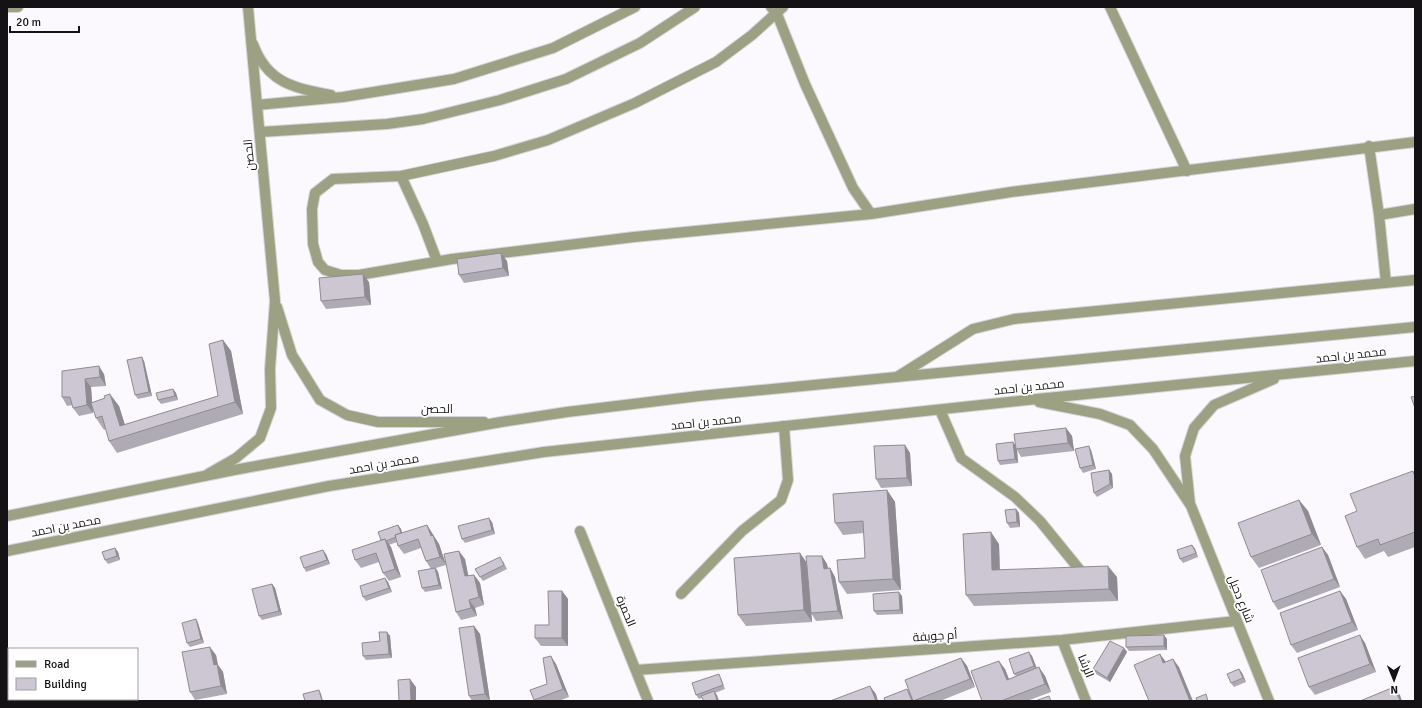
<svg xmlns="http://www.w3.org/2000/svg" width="1422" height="708" viewBox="0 0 1422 708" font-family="Signika,Cairo,sans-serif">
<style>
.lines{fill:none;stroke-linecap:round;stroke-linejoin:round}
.service-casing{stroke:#d6d4d8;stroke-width:12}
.minor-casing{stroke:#d6d4d8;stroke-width:12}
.tertiary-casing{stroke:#d6d4d8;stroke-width:12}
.service{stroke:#9ca183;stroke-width:10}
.minor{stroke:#9ca183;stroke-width:10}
.tertiary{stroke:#9ca183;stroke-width:10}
.wall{fill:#afabb5}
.shaded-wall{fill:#8f8b93}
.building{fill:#ccc7d2;stroke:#8f8b93}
.labels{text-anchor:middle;stroke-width:3.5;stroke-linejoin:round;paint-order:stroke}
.street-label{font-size:12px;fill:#141215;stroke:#fff}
</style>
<rect width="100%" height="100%" fill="#fbf9fd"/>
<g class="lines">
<!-- service casing -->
<g class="service-casing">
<path id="service" d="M7 7H18
M771 7 777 14 805 84 853 188 871 214
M783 7 752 35 716 62 635 103 548 140 494 156 401 176 333 179 315 193 312 209 313 244 318 262 325 270 341 275H359L452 259 634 237 871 214 1011 192 1415 142
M1110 7 1187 171
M253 44C267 83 294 88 331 95
M257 105 343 97 454 79 553 48 635 7
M260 132 387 124 423 119 500 100 566 79 640 43 695 7
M1369 146 1379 215
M401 176 423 224 437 261
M1386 283 1379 215 1415 209
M897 377 973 329 1014 319 1415 280
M940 410 961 458 1015 497 1040 521 1079 569
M681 594 742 531 781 500 788 480 784 426"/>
</g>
<!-- minor casing -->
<g class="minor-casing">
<path id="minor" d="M277 307 292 355 320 400 347 415 378 422H484
M208 474 236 458 260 438 271 408 270 369 275 301 248 7
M580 531 648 701
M1062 640 1086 701
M636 670 1062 640 1236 621"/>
</g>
<!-- tertiary casing -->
<g class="tertiary-casing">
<path id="tertiary" d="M1039 402 1100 414 1130 425 1153 449 1191 506 1269 701
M1190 504 1185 456 1194 428 1214 405 1274 379
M7 516 234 470 501 422 567 412 699 396 1415 327
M7 551 329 486 544 452 1027 400 1415 361"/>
</g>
<!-- service -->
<use href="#service" class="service"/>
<!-- minor -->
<use href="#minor" class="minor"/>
<!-- tertiary -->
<use href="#tertiary" class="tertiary"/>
</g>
<!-- wall -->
<path class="wall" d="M507 261 509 276 464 283 459 275Z
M369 282 371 305 326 309 321 301Z
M223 340 231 351 243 414 117 453 109 441 106 429 104 430 96 418 92 406 93 413 79 416 73 408V405L67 406 62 397V371L104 374 106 386 91 387 92 403 119 406 125 425 218 396Z
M144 361 152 396 138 399 135 395Z
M173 389 176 393 178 400 161 404 158 400Z
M1066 428 1072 436 1074 451 1021 457 1017 450 1018 463 1000 465 998 461 1013 442 1015 445Z
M905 445 910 453 912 486 881 488 876 479Z
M1091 450 1096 469 1083 473 1080 468Z
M1109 470 1112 474 1113 488 1097 497 1094 493Z
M1415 474V547L1388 557 1384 551 1365 559 1357 547V511Z
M887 490 895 502 901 590 847 594 839 582 865 558 864 533 843 535 835 523Z
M1299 500 1308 511 1321 545 1259 568 1251 557Z
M1016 509 1019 513 1020 527 1010 528 1007 523Z
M492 522 495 534 465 543 462 539Z
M398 525 401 529 402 533 427 525 432 533 433 536 439 544 446 565 436 568 438 572 442 589 425 592 422 588 431 569 426 561 421 548 404 554 398 546 397 542 389 545 391 547 401 577 389 581 383 573 379 562 361 568 355 560 381 540Z
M999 544 1000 570 1117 577 1118 601 974 606 966 595Z
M1192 545 1195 549 1198 557 1183 563 1180 559Z
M1322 547 1328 555 1340 587 1278 610 1273 602Z
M115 548 118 552 120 560 108 564 105 560Z
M800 553 807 563 822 556 827 564 828 569 830 568 835 577 843 619 816 621 811 613 812 622 746 626 738 615Z
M326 554 330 564 306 572 304 568Z
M465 559 468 576 474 575 480 583 484 605 475 608 477 616 461 620 456 612Z
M503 561 507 569 483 581 480 577Z
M388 582 392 592 366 601 363 597Z
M272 584 275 588 282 615 262 620 259 616Z
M562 591 568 599V646H541L535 638 549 625Z
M1340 591 1346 599 1358 630 1297 653 1291 645Z
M902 596 903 614 877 615 874 611Z
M196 619 198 623 204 643 190 647 187 643Z
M474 626 480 634 490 701H472L469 696Z
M387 632 390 636 392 658 366 660 363 656 380 641Z
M1167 639V650L1129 651 1126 647Z
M1365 643 1376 672 1315 695 1309 687Z
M1124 648 1127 652 1110 682 1096 674 1093 669Z
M1029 652 1032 656 1037 668 1045 676 1051 692 1027 701H982L1005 669 1009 679 1016 676 1014 674Z
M216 655 218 665 223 672 227 694 195 700 190 692Z
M961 658 967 666 975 687 940 701H913Z
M556 664 569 697 559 701H534V700L547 684Z
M1239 669 1242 673 1246 682 1234 687 1231 683Z
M721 678 725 689 715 693 719 701H704L702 698 699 699 696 695Z"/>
<!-- shaded-wall -->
<path class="shaded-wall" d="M501 253 507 261 509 276 503 268Z
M363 274 369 282 371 305 365 297Z
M223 340 231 351 243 414 235 402Z
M142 357 144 361 152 396 149 392Z
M99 366 104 374 106 386 100 377Z
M85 379 91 387 93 413 87 405Z
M173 389 176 393 178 400 175 396Z
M110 394 119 406 128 435 120 426Z
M1066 428 1072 436 1074 451 1068 443Z
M1013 442 1016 446V449L1017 450 1018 463 1015 459Z
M905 445 910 453 912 486 907 478Z
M1089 446 1091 450 1096 469 1093 465Z
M1109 470 1112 474 1113 488 1110 484Z
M887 490 895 502 901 590 893 579Z
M1299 500 1308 511 1321 545 1312 534Z
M1016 509 1019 513 1020 527 1017 522Z
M489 518 492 522 495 534 492 530Z
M398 525 401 529 404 540Z
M427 525 439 544 446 565 440 557 431 536Z
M991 532 999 544 1000 582 992 570Z
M385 539 391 547 401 577 395 569Z
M1192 545 1195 549 1198 557Z
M1322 547 1328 555 1340 587 1334 579Z
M115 548 118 552 120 560 117 556Z
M323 550 326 554 330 564 327 560Z
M459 551 465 559 470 584 465 576Z
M800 553 808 565 812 622 804 610Z
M822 556 827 564 830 577 824 569Z
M1108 566 1117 577 1118 601 1109 589Z
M435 568 438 572 442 589 439 585Z
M830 568 835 577 843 619 838 611Z
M474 575 480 583 484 605 479 597Z
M385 578 388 582 392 592 389 588Z
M272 584 275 588 282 615 279 611Z
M562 591 568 599V646L562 638Z
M1340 591 1346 599 1358 630 1352 622Z
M899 592 902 596 903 614 900 610Z
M469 600 475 608 477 616 471 608Z
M196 619 198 623 204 643 201 639Z
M474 626 480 634 490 701 485 694Z
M387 632 390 636 392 658 389 654Z
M1164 635 1167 639V650L1164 646Z
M1360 635 1365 643 1376 672 1370 664Z
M210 647 216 655 218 665 223 672 227 694 221 686 214 665Z
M1124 648 1127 652 1110 682 1107 678Z
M1029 652 1032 656 1037 670 1034 666Z
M1160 654 1166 662 1163 663Z
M551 656 556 664 569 697 563 689Z
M961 658 967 666 975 687 970 679Z
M1173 659 1179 667 1193 701H1190Z
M999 661 1005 669 1012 688 1007 680Z
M1039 667 1045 676 1051 692 1045 684Z
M1239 669 1242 673 1246 682 1243 678Z
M410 679 416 687V701H411Z
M870 686 876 694 878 701H876Z
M1394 687 1400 695 1402 701H1400Z
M907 689 910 693 913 701H912Z
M319 690 321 694 323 701H322Z
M714 691 717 695 719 701 717 700Z"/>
<!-- building -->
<path class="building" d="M501 253 503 268 459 275 457 259Z
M363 274 365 297 321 301 319 278Z
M223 340 235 402 109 441 102 416 96 418 91 403 105 398 104 396 110 394 120 426 218 396 209 344Z
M142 357 149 392 135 395 127 360Z
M99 366 100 377 85 379 87 405 73 408 70 397H62V371Z
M173 389 175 396 158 400 156 393Z
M1415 396V408L1411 397Z
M1066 428 1068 443 1016 449 1014 434Z
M1013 442 1015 459 998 461 996 444Z
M905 445 907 478 876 479 874 446Z
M1089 446 1093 465 1080 468 1075 449Z
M1109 470 1110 484 1094 493 1091 473Z
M1413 471 1415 477V532L1380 545 1378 539 1357 547 1345 516 1357 511 1350 494Z
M887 490 893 579 839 582 837 560 865 558 863 521 835 523 833 494Z
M1299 500 1312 534 1251 557 1238 523Z
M1016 509 1017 522 1007 523 1005 510Z
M489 518 492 530 462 539 458 526Z
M398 525 401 533 395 535 396 537 386 541 385 539 381 540 378 532Z
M427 525 431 536 433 535 440 557 426 561 418 539 398 546 395 535Z
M991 532 992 570 1108 566 1109 589 966 595 963 534Z
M385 539 395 569 383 573 376 553 355 560 352 550Z
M1192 545 1196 553 1180 559 1177 550Z
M1322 547 1334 579 1273 602 1261 570Z
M115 548 117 556 105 560 102 552Z
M323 550 327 560 304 568 300 557Z
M459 551 465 576 474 575 479 597 469 600 471 608 456 612 444 554Z
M800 553 804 610 738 615 734 558Z
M806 556H822L824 569 830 568 838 611 811 613Z
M500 557 504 565 480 577 475 569Z
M435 568 439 585 422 588 418 571Z
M385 578 389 588 363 597 360 586Z
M272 584 279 611 259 616 252 589Z
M548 591H562V638H535V625H549Z
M1340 591 1352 622 1291 645 1280 613Z
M899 592 900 610 874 611 873 594Z
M196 619 201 639 187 643 182 623Z
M474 626 485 694 469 696 459 628Z
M379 632H387L389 654 363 656 362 643 380 641Z
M1164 635V646L1126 647V636Z
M1360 635 1370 664 1309 687 1298 658Z
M1110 641 1124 648 1107 678 1093 669Z
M210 647 214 665 217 664 221 686 190 692 182 652Z
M1029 652 1034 666 1014 674 1009 659Z
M1160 654 1163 663 1173 659 1190 701H1149L1134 665Z
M551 656 563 689 534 700 530 690 547 684 543 658Z
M961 658 970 679 913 701 905 680Z
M999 661 1007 680 1039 667 1045 684 1001 701H982L971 671Z
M1239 669 1243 678 1231 683 1227 674Z
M719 674 723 685 696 695 692 683Z
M410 679 411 701H399L398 680Z
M870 686 876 701H830Z
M1394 687 1400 701H1360Z
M907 689 912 701H885L884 698Z
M319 690 322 701H305L303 694Z
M714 691 717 700 713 701H704L701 696Z
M1206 694 1208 701H1197L1196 698Z
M1049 696 1051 701H1035Z"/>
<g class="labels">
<!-- street labels -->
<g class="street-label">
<text transform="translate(249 155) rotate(-95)" y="4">الحصن</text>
<text transform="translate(1351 355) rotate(-6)" y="4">محمد بن احمد</text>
<text transform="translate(1029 387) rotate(-6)" y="4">محمد بن احمد</text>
<text x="437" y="413">الحصن</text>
<text transform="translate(706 422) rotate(-6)" y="4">محمد بن احمد</text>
<text transform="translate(384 464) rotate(-10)" y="4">محمد بن احمد</text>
<text transform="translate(66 526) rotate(-11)" y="4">محمد بن احمد</text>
<text transform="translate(1241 599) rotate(68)" y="4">شارع دحيل</text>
<text transform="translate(626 611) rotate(68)" y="4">الحمرة</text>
<text transform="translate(935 636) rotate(-4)" y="4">أم جويفة</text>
<text transform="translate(1086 666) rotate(68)" y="4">الرشا</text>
</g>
</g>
<!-- border -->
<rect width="1422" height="708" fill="none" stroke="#141215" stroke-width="16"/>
<!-- legend -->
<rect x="8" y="648" width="130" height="52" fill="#ffffff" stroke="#a1a0a1"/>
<rect x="16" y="661" width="20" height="6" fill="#9ca183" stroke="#a1a0a1"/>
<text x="44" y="668" font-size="12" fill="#141215">Road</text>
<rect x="16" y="678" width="20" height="12" fill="#ccc7d2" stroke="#a1a0a1"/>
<text x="44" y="688" font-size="12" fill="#141215">Building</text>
<!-- north arrow -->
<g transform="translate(1394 680) rotate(179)" stroke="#ffffff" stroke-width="3" paint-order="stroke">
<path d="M0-3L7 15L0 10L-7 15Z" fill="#141215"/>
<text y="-6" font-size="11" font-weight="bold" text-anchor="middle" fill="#141215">N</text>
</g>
<!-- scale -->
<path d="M10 26v6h69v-6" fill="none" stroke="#141215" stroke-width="2"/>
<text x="16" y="26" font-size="12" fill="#141215" stroke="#ffffff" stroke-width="3" paint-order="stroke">20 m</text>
</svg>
